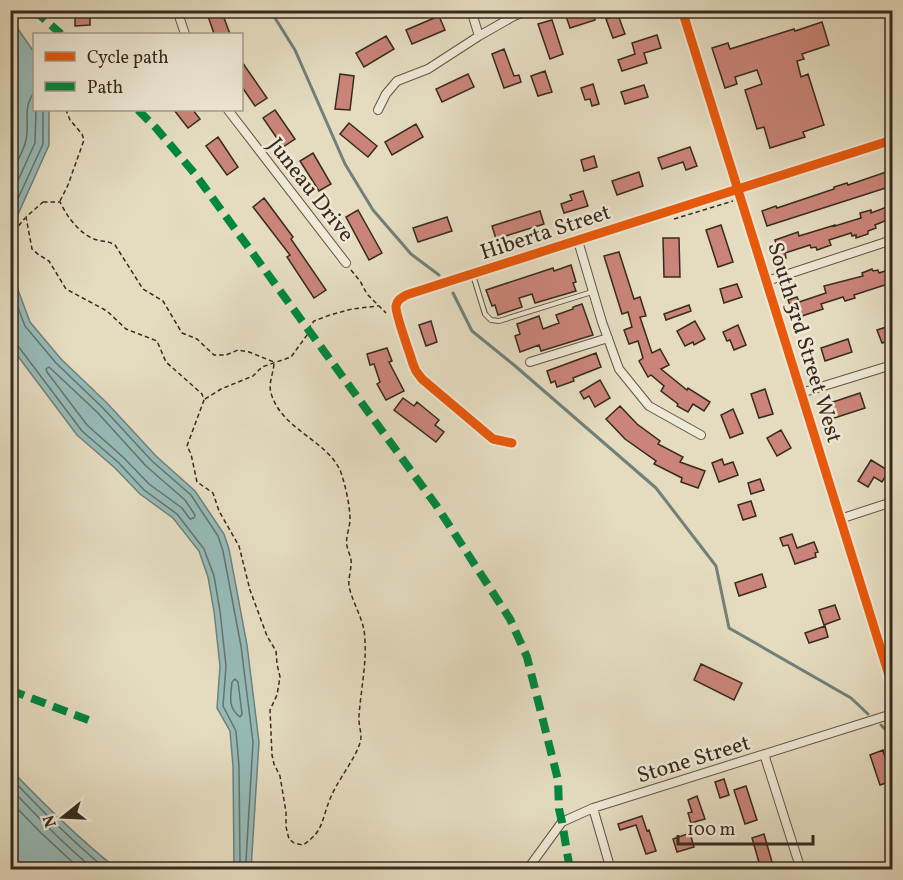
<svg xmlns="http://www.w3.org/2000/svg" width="903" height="880" viewBox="0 0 903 880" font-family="Vollkorn,serif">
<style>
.water{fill:#96bab8;stroke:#70807a;stroke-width:1.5}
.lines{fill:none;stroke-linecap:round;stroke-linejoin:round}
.shore{stroke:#66726b;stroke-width:1.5}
.stream{stroke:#70807a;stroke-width:3}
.building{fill:#ca8479;stroke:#372a1e;stroke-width:1.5}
.service-casing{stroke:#625646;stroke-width:6}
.minor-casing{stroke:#625646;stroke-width:10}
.tertiary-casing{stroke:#625646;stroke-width:11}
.path{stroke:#372a1e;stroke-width:1.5;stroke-dasharray:4.5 3;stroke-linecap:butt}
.service{stroke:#eee8d6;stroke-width:4}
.minor{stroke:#eee8d6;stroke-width:8}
.tertiary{stroke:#eee8d6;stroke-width:9}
.quiet{stroke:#00873e;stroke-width:8;stroke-dasharray:15 8;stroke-linecap:butt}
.cycleway-casing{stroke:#eee8d6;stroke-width:13}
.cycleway{stroke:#e8590c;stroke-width:9}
.labels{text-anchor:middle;stroke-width:5;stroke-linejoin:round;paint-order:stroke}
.street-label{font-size:22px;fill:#372a1e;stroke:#eee8d6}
</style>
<rect width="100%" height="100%" fill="#e5dcc0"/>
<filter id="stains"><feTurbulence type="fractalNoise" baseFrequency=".00333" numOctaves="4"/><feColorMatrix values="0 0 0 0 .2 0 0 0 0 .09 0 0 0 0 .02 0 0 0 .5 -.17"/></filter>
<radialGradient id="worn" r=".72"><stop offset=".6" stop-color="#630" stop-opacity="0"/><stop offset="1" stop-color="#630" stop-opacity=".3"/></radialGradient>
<!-- water -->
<path class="water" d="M11 19 34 52V110H49V145L11 230 12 274 30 322 61 359 107 403 156 456 195 491 224 534 229 549 247 645 259 742 251 869H232L234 865 233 766 230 731 217 708 220 666 214 611 208 577 199 551 173 518 140 494 115 468 77 435 11 347 10 104 13 102 10 90Z
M10 769C45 805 78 838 117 869H11Z"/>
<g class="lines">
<!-- shore -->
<path class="shore" d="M10 176C15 165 24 151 26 140 30 123 22 108 34 93
M10 198 35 143 36 110
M10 216 43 144V110
M10 287 25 326 56 363 102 407 152 461 191 495 218 536 223 551 241 646 253 742 246 861 245 864 243 866 245 870
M10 344H15L18 346 82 431 119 463 144 490 177 514 204 549 214 576 220 611 226 666 223 706 236 731 239 766 240 863 241 865 238 870
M49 367 97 412 146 466 185 500 195 515 194 518 190 519 182 508 149 484 124 458 87 425 47 372 46 369Z
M235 679 238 682 242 714 240 717C227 707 231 696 232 682Z
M10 777C41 810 72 841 107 870
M10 788C38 817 64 845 95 870
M10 801 40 832 81 870"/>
<!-- stream -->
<path class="stream" d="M270 10 295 50 345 164 373 210 411 254 439 275
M453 293 472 331 514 365 656 488 716 566 729 628 851 698 868 714
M881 725 892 736"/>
</g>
<!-- building -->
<path class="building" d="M75 10H90V25L75 26Z
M206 10H221L230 34H214Z
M582 10H592L595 20 570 28 566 16Z
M618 15 625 34 613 38 606 19Z
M439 16 445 30 412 44 406 30Z
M552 20 563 54 550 59 538 24Z
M822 22 829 45 802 54 804 59 797 61 801 77 808 74 824 125 803 132 805 137 770 148 764 127 757 129 745 90 762 84 757 70 735 77 737 84 725 88 712 48 728 43 730 49 794 29 795 31Z
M657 35 661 48 644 53 647 63 622 71 618 60 635 54 632 43Z
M386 36 394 49 364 67 356 53Z
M504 49 514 76 519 75 521 82 504 88 492 54Z
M242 62 267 98 255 106 242 87Z
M545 71 552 92 538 96 531 76Z
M340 74 354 76 350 110 335 109Z
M468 74 474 87 442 102 436 89Z
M593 84 599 104 592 106 590 99 585 100 581 88Z
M644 85 648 97 625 104 621 92Z
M174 110H193L200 119 188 128Z
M275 110 295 139 283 147 263 118Z
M349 123 377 146 368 157 340 134Z
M416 124 423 137 392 155 385 142Z
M218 137 238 167 227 175 206 146Z
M690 147 697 166 686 170 683 162 662 169 658 158Z
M313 153 331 184 319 191 300 161Z
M594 156 597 167 584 171 581 160Z
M892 170V186L767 226 762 211 776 206 777 208 834 189V187L847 183 848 185Z
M639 172 643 186 617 195 612 181Z
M583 191 588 206 564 213 561 204 572 200 570 195Z
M264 198 293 237 291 239 326 290 314 298 287 257 290 255 253 207Z
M892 205V218L875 225 876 228 868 231V234L856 238V235L852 236 851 233 829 240 831 245 817 250 816 247 811 248 810 245 785 253 786 258 777 261 772 248 777 246 775 240 798 232 799 236 835 225V226L861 218 860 213 871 210V213Z
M358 210 382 253 369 260 346 217Z
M540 211 544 224 496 239 492 226Z
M447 217 452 231 418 242 413 228Z
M721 225 733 262 718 267 706 230Z
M663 238H679L680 277H664Z
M619 252 634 299 640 297 646 316 640 317 652 353 660 349 669 365 661 369 687 390 688 388 710 402 704 411 693 404 688 412 677 406 678 404 661 391 664 386 651 375 648 377 639 361 643 358 638 341 629 344 624 330 632 327 628 312 622 314 604 256Z
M571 265 576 282 573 283 576 291 535 303 532 294 519 298 522 307 498 315 495 305 492 306 486 290 553 268 554 271Z
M872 269 873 271 878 270 879 273 888 270 891 283 854 295 855 298 845 301 843 297 821 304 823 309 799 317 797 311 793 313 788 300 797 297 799 302 826 293 824 286 863 276 862 273Z
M737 284 742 297 724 303 720 289Z
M582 304 593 335 541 351 539 345 520 352 515 336 520 334 517 324 539 316 543 329 559 323 556 315 573 309V307Z
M689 305 691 311 666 320 664 314Z
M431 321 437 342 426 346 419 325Z
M695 321 705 339 694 345 693 342 685 346 677 331Z
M738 325 746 345 734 350 730 340 727 341 723 332Z
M892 325V340L882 343 877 330Z
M848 339 852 352 825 361 821 348Z
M387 348 392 361 389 362 404 391 386 400 377 384 380 382 374 364 370 365 367 354Z
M596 353 601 367 573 378 574 381 557 387 555 381 551 383 547 371Z
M600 380 610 398 595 407 589 396 584 399 580 392Z
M765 389 773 414 759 418 751 394Z
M860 393 865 408 825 421 821 406Z
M403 398 414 406 417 402 439 420 435 425 444 432 436 442 394 410Z
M620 406 637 424 660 441 658 444 683 457 680 462 705 471 698 488 681 482 682 478 654 464 656 461 625 439 606 419Z
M733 409 743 433 730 438 721 415Z
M781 430 791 448 777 456 767 438Z
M722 459 724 465 733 462 738 475 719 482 712 463Z
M871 460 889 471 882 482 874 477 868 487 858 481Z
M760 479 764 490 751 494 748 483Z
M751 501 756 516 743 520 738 505Z
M792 534 797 548 814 542 818 552 815 553 816 557 795 564 788 545 783 546 780 538Z
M762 574 766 587 739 596 735 583Z
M835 605 840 619 824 625 819 610Z
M825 626 828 637 809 643 805 633Z
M701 664 742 683 734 700 694 680Z
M883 750 892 781 880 785 870 755Z
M724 779 729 795 720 798 715 782Z
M746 786 757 820 745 824 734 790Z
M697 796 705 819 691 823 688 813 692 812 688 800Z
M642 816 647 831 649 830 656 851 646 854 636 825 620 830 618 824Z
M690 833 694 847 677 852 673 839Z
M764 834 772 862 760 866 752 838Z"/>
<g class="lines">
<!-- service casing -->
<g class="service-casing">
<path id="service" d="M473 275 485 314 491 320 499 321 592 292"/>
</g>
<!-- minor casing -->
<g class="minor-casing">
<path id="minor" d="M177 10 185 34
M471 10 479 36
M228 110 346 263
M378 110 386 94 397 81 428 69 479 36 514 16 529 10
M578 241 602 322 619 369 649 406 701 435
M767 281 892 240
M530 362 608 338
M801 393 892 365
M512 443 493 439 422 379 416 371 413 364C410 353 395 314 396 306 397 300 401 298 406 295L892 140
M840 519 892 502
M764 754 801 870
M593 808 611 870
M527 870 562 822 593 808 892 714"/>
</g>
<!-- tertiary casing -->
<g class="tertiary-casing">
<path id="tertiary" d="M682 10 892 685"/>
</g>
<!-- path -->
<path class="path" d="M60 201 68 185 84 140 82 134 70 120 66 110
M43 202H60C67 216 77 231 92 238 99 242 107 240 115 245L143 289 163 301 182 333 197 339 214 355H226L238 350 249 352 274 362C274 373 268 382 271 393 281 429 326 440 340 470 345 483 350 506 350 519 350 528 345 538 347 546 348 552 352 558 351 564 351 571 348 579 349 586 352 601 361 615 364 630 368 659 361 687 359 716 358 725 363 735 360 743 354 761 337 781 330 799 321 821 324 831 303 845L294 843 289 839 286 827V812L280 776 274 764 272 755 270 710 277 695 280 677 277 664 276 651 267 636 250 590 239 546 219 511 213 493 197 482 191 454 187 446 204 400 202 394 166 362 157 341 126 329 107 311 66 289 49 261 39 255 32 249 26 217Z
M674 219 733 201
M10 238 13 233 25 218
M351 270 360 281 367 294 386 313
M308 329 314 321 330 315 352 309 378 306
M205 399 221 389 253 376 262 367 291 357 310 331"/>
<!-- service -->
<use href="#service" class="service"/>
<!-- minor -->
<use href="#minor" class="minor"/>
<!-- tertiary -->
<use href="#tertiary" class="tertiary"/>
<!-- quiet -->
<path class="quiet" d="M34 10 61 34
M138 110 156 128 195 174 436 505 510 619 527 657 558 780 559 809 562 822 570 870
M10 690 91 721"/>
<!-- cycleway casing -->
<g class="cycleway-casing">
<path id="cycleway" d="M682 10 892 685
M512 443 493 439 422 379 416 371 413 364C410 353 395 314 396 306 397 300 401 298 406 295L892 140"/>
</g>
<!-- cycleway -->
<use href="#cycleway" class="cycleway"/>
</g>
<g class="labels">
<!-- street labels -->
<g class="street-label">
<text transform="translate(312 189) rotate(52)" y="8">Juneau Drive</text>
<text transform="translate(545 231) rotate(-18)" y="8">Hiberta Street</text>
<text transform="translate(806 342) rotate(73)" y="8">South 3rd Street West</text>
<text transform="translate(693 758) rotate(-17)" y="8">Stone Street</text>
</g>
</g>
<!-- margin -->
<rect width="903" height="880" fill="none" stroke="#e5dcc0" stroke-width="36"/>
<rect x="12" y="12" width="879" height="856" fill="none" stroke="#372a1e" stroke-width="3"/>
<rect x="18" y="18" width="867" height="844" fill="none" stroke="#372a1e" stroke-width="1.5"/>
<!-- legend -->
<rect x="33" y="33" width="210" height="78" fill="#eee8d6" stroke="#a59c8c" stroke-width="1.5"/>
<rect x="45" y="52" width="30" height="9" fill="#e8590c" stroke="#a59c8c" stroke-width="1.5"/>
<text x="87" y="63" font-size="18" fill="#372a1e">Cycle path</text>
<rect x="45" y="82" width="30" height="9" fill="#00873e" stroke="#a59c8c" stroke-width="1.5"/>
<text x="87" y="93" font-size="18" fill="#372a1e">Path</text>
<!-- north arrow -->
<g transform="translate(63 817) rotate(252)" stroke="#eee8d6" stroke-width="4.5" paint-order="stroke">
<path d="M0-4.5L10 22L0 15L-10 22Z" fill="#372a1e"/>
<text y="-9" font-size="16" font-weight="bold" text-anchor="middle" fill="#372a1e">N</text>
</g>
<!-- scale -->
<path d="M678 835v9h135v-9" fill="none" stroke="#372a1e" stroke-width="3"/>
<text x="687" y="835" font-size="18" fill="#372a1e" stroke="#eee8d6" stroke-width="4.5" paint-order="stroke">100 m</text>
<rect width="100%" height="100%" filter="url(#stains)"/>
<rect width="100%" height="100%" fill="url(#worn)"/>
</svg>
